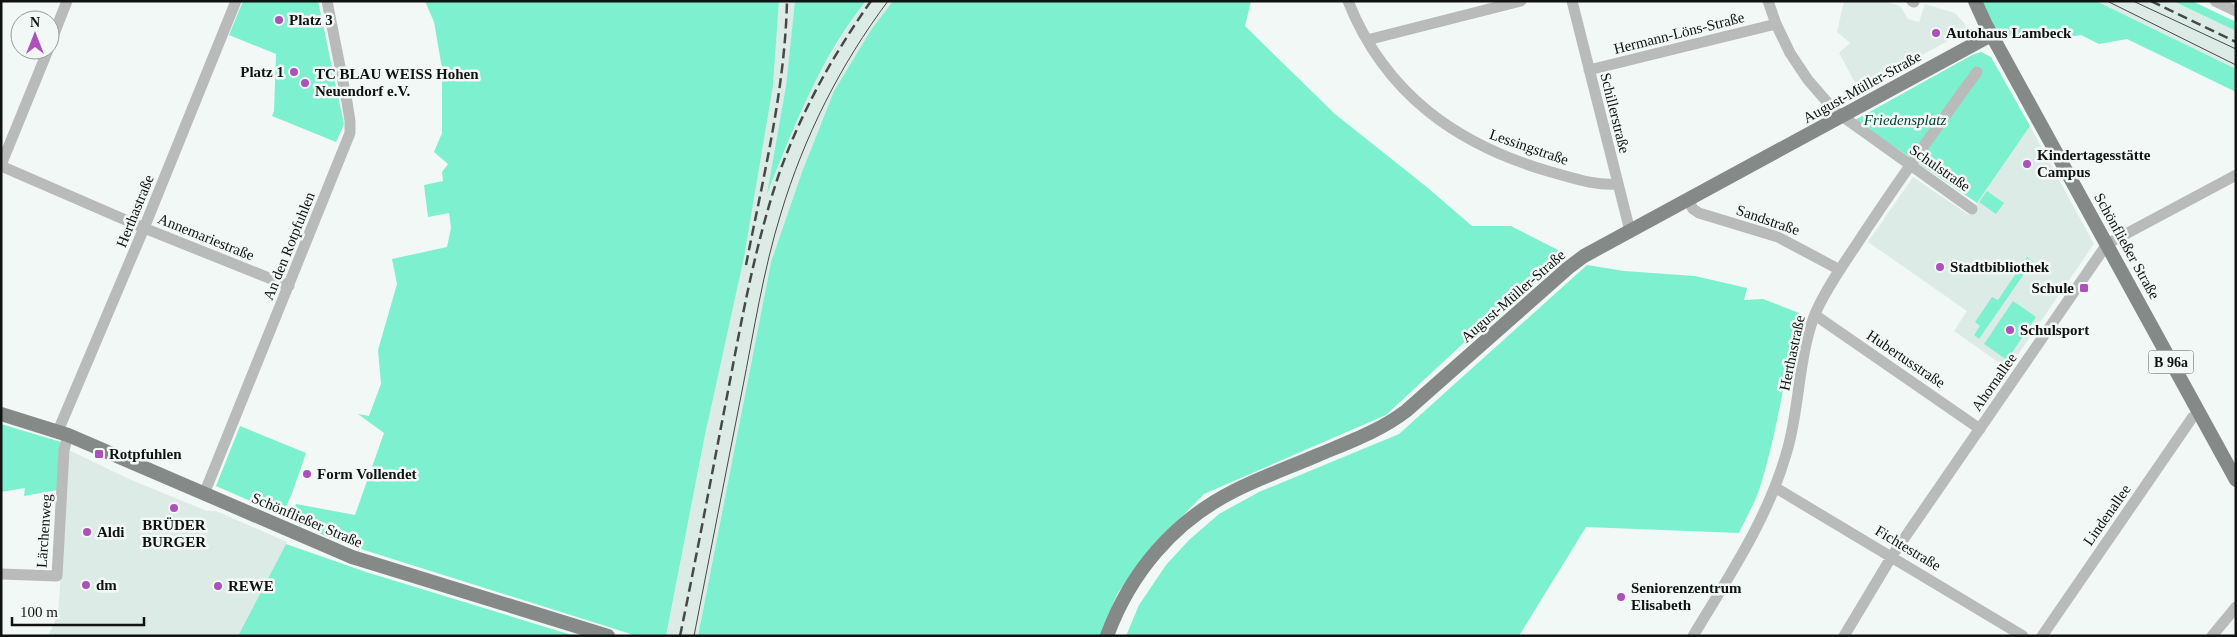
<svg xmlns="http://www.w3.org/2000/svg" width="2237" height="637" viewBox="0 0 2237 637" font-family="'Times New Roman',serif">
<style>
.built{fill:#ddebe6}
.green{fill:#7df0cf}
.lines{fill:none;stroke-linecap:round;stroke-linejoin:round}
.minor{stroke:#b9bbba;stroke-width:11}
.major{stroke:#858988;stroke-width:14}
.tram{stroke:#464948;stroke-width:1}
.rail{stroke:#464948;stroke-width:2.5;stroke-dasharray:10 5;stroke-linecap:butt}
.poi-dot{fill:#ac50ba;stroke:#f2f8f6;stroke-width:2}
.labels{text-anchor:middle;stroke-width:5;stroke-linejoin:round;paint-order:stroke}
.shield{fill:#f2f8f6;stroke:#545856;stroke-width:1}
.shield-label{font-size:14px;font-weight:bold;fill:#111312}
.poi-label{font-size:15px;font-weight:bold;fill:#111312;stroke:#f2f8f6;text-anchor:start}
.street-label{font-size:15px;fill:#111312;stroke:#f2f8f6}
.park-label{font-size:15px;font-style:italic;fill:#054335;stroke:#f2f8f6}
</style>
<rect width="100%" height="100%" fill="#f2f8f6"/>
<!-- built -->
<path class="built" d="M779 1H795V4L786 86 768 191 814 82 855 15 866 1H893L871 30 834 91 802 172 771 262 698 636H666L773 86Z
M1844 1H1885L1900 6 1908 19 1919 22 1925 4 1955 13 1965 24 1966 31 1859 90 1839 53 1850 43 1837 32Z
M2096 1H2173L2236 31V69Z
M2030 126 2094 244 2008 369 1954 331 1967 311 1868 242 1913 177 1969 215Z
M69 450 129 479 207 511H216L287 542 238 636H48L58 615Z"/>
<!-- green -->
<path class="green" d="M243 1H318L344 124 336 142 272 116 274 111 276 54 229 35Z
M425 1H779L773 86 744 257 705 435 666 636H637L364 550 323 535 292 520 296 504 355 515 384 433 358 414 369 416 381 384 378 350 397 284 392 259 447 247 451 228 449 213 428 217 424 185 443 181 442 172 448 164 434 152 442 133V68L434 22Z
M795 1H866C820 58 794 127 767 194L786 86Z
M893 1H1251L1245 26 1335 114 1428 188 1472 226H1511L1562 252 1386 415 1204 494 1151 548 1117 594 1101 636H698L771 262 802 172 834 91 871 30Z
M1977 1H2096L2236 69V92L2127 39 2099 44 2081 35 2053 40 2010 36 1997 41Z
M2173 1H2192L2236 22V31Z
M1981 52 1991 57 2030 126 1977 203 1855 120 1972 55Z
M1987 191 2004 203 1996 214 1979 202Z
M2027 257 2033 261 1979 339 1974 335 1980 326 1975 322 1992 297 1998 300Z
M1587 265 1624 271 1695 276 1747 288 1744 300 1763 299 1799 313C1785 371 1778 431 1760 487 1755 503 1746 518 1739 533L1586 527 1519 636H1126L1139 605 1166 565 1189 540 1219 514 1259 492 1399 434Z
M2013 301 2036 317 2007 360 1984 344Z
M1 424 61 442 58 490 24 496 25 488 1 492Z
M240 426 306 453 291 496 282 515 216 486Z
M286 544 366 572 575 636H238Z"/>
<g class="lines">
<!-- minor -->
<path class="minor" d="M1348 1C1385 94 1457 145 1551 172 1573 178 1595 186 1618 184
M1572 1 1630 231
M1768 1 1776 24 1790 53 1808 80 1835 111 1972 209
M1912 1 1914 2
M2215 1 2236 11
M1367 40 1521 1
M50 44 67 1
M1589 70 1776 24
M1 165 48 50
M1 166 144 228 289 286
M1688 200 1693 209 1699 213 1778 237 1840 270
M1815 315 1980 429
M58 431 144 228 236 1
M1776 488 2023 636
M204 494 350 133V121L347 102 327 1
M1 574 57 576 64 450 68 435
M1693 636C1729 576 1768 519 1787 451 1800 407 1798 357 1815 314 1828 284 1849 257 1866 230 1902 176 1939 124 1977 72
M1844 636 1892 556 2107 244 2236 175
M2042 636 2192 418 2199 413
M2212 636 2236 607"/>
<!-- major -->
<path class="major" d="M1975 1 1985 23 2236 480
M1 414 68 435 352 557 608 636
M1107 636C1130 573 1174 521 1234 491 1262 477 1290 467 1318 455 1349 442 1380 431 1406 411L1568 268 1584 256 1991 35"/>
<!-- tram -->
<path class="tram" d="M2107 1 2236 65
M2133 1 2236 49
M694 636C710 554 726 472 742 391 754 331 763 271 781 213 804 137 840 65 888 1"/>
<!-- rail -->
<path class="rail" d="M2151 1 2236 42
M746 265C763 178 785 90 787 1
M680 636C697 554 712 473 728 391 742 318 755 245 779 174 801 112 833 55 871 1"/>
</g>
<!-- markers -->
<g class="poi-dot">
<circle cx="279" cy="20" r="5"/>
<circle cx="1936" cy="33" r="5"/>
<circle cx="294" cy="72" r="5"/>
<circle cx="305" cy="83" r="5"/>
<circle cx="2027" cy="164" r="5"/>
<circle cx="1940" cy="267" r="5"/>
<rect x="2079" y="283" width="10" height="10" rx="2.5"/>
<circle cx="2010" cy="330" r="5"/>
<rect x="94" y="449" width="10" height="10" rx="2.5"/>
<circle cx="307" cy="474" r="5"/>
<circle cx="174" cy="508" r="5"/>
<circle cx="87" cy="532" r="5"/>
<circle cx="86" cy="585" r="5"/>
<circle cx="218" cy="586" r="5"/>
<circle cx="1621" cy="597" r="5"/>
</g>
<g class="labels">
<!-- shield labels -->
<rect class="shield" x="2148.5" y="350.5" width="45" height="23" rx="4"/>
<g class="shield-label">
<text x="2171" y="367">B 96a</text>
</g>
<!-- poi labels -->
<g class="poi-label">
<text x="289" y="25">Platz 3</text>
<text x="1946" y="38">Autohaus Lambeck</text>
<text x="284" y="77" text-anchor="end">Platz 1</text>
<text x="315" y="79">TC BLAU WEISS Hohen<tspan x="315" dy="17">Neuendorf e.V.</tspan></text>
<text x="2037" y="160">Kindertagesstätte<tspan x="2037" dy="17">Campus</tspan></text>
<text x="1950" y="272">Stadtbibliothek</text>
<text x="2074" y="293" text-anchor="end">Schule</text>
<text x="2020" y="335">Schulsport</text>
<text x="109" y="459">Rotpfuhlen</text>
<text x="317" y="479">Form Vollendet</text>
<text x="174" y="530" text-anchor="middle">BRÜDER<tspan x="174" dy="17">BURGER</tspan></text>
<text x="97" y="537">Aldi</text>
<text x="96" y="590">dm</text>
<text x="228" y="591">REWE</text>
<text x="1631" y="593">Seniorenzentrum<tspan x="1631" dy="17">Elisabeth</tspan></text>
</g>
<!-- street labels -->
<g class="street-label">
<text transform="translate(1679 33) rotate(-14)" y="5">Hermann-Löns-Straße</text>
<text transform="translate(1862 87) rotate(-29)" y="5">August-Müller-Straße</text>
<text transform="translate(1615 113) rotate(76)" y="5">Schillerstraße</text>
<text transform="translate(1529 147) rotate(19)" y="5">Lessingstraße</text>
<text transform="translate(1940 168) rotate(35)" y="5">Schulstraße</text>
<text transform="translate(135 211) rotate(-68)" y="5">Herthastraße</text>
<text transform="translate(1768 220) rotate(19)" y="5">Sandstraße</text>
<text transform="translate(206 237) rotate(22)" y="5">Annemariestraße</text>
<text transform="translate(289 246) rotate(-68)" y="5">An den Rotpfuhlen</text>
<text transform="translate(2127 246) rotate(61)" y="5">Schönfließer Straße</text>
<text transform="translate(1513 296) rotate(-41)" y="5">August-Müller-Straße</text>
<text transform="translate(1792 353) rotate(-78)" y="5">Herthastraße</text>
<text transform="translate(1906 359) rotate(34)" y="5">Hubertusstraße</text>
<text transform="translate(1994 382) rotate(-55)" y="5">Ahornallee</text>
<text transform="translate(2107 515) rotate(-55)" y="5">Lindenallee</text>
<text transform="translate(307 520) rotate(23)" y="5">Schönfließer Straße</text>
<text transform="translate(44 531) rotate(-86)" y="5">Lärchenweg</text>
<text transform="translate(1908 548) rotate(31)" y="5">Fichtestraße</text>
</g>
<!-- park labels -->
<g class="park-label">
<text x="1905" y="125">Friedensplatz</text>
</g>
</g>
<!-- border -->
<rect width="2237" height="637" fill="none" stroke="#111312" stroke-width="5"/>
<!-- north arrow -->
<g transform="translate(35 35)"><circle r="24" fill="#f2f8f6" stroke="#989c9b"/>
<path d="M0-4L9 19L0 12L-9 19Z" fill="#ac50ba"/>
<text y="-8" font-size="14" font-weight="bold" text-anchor="middle" fill="#111312">N</text>
</g>
<!-- scale -->
<path d="M12 617v8h132v-8" fill="none" stroke="#111312" stroke-width="2.5"/>
<text x="20" y="617" font-size="15" fill="#111312" stroke="#f2f8f6" stroke-width="4" paint-order="stroke">100 m</text>
</svg>
